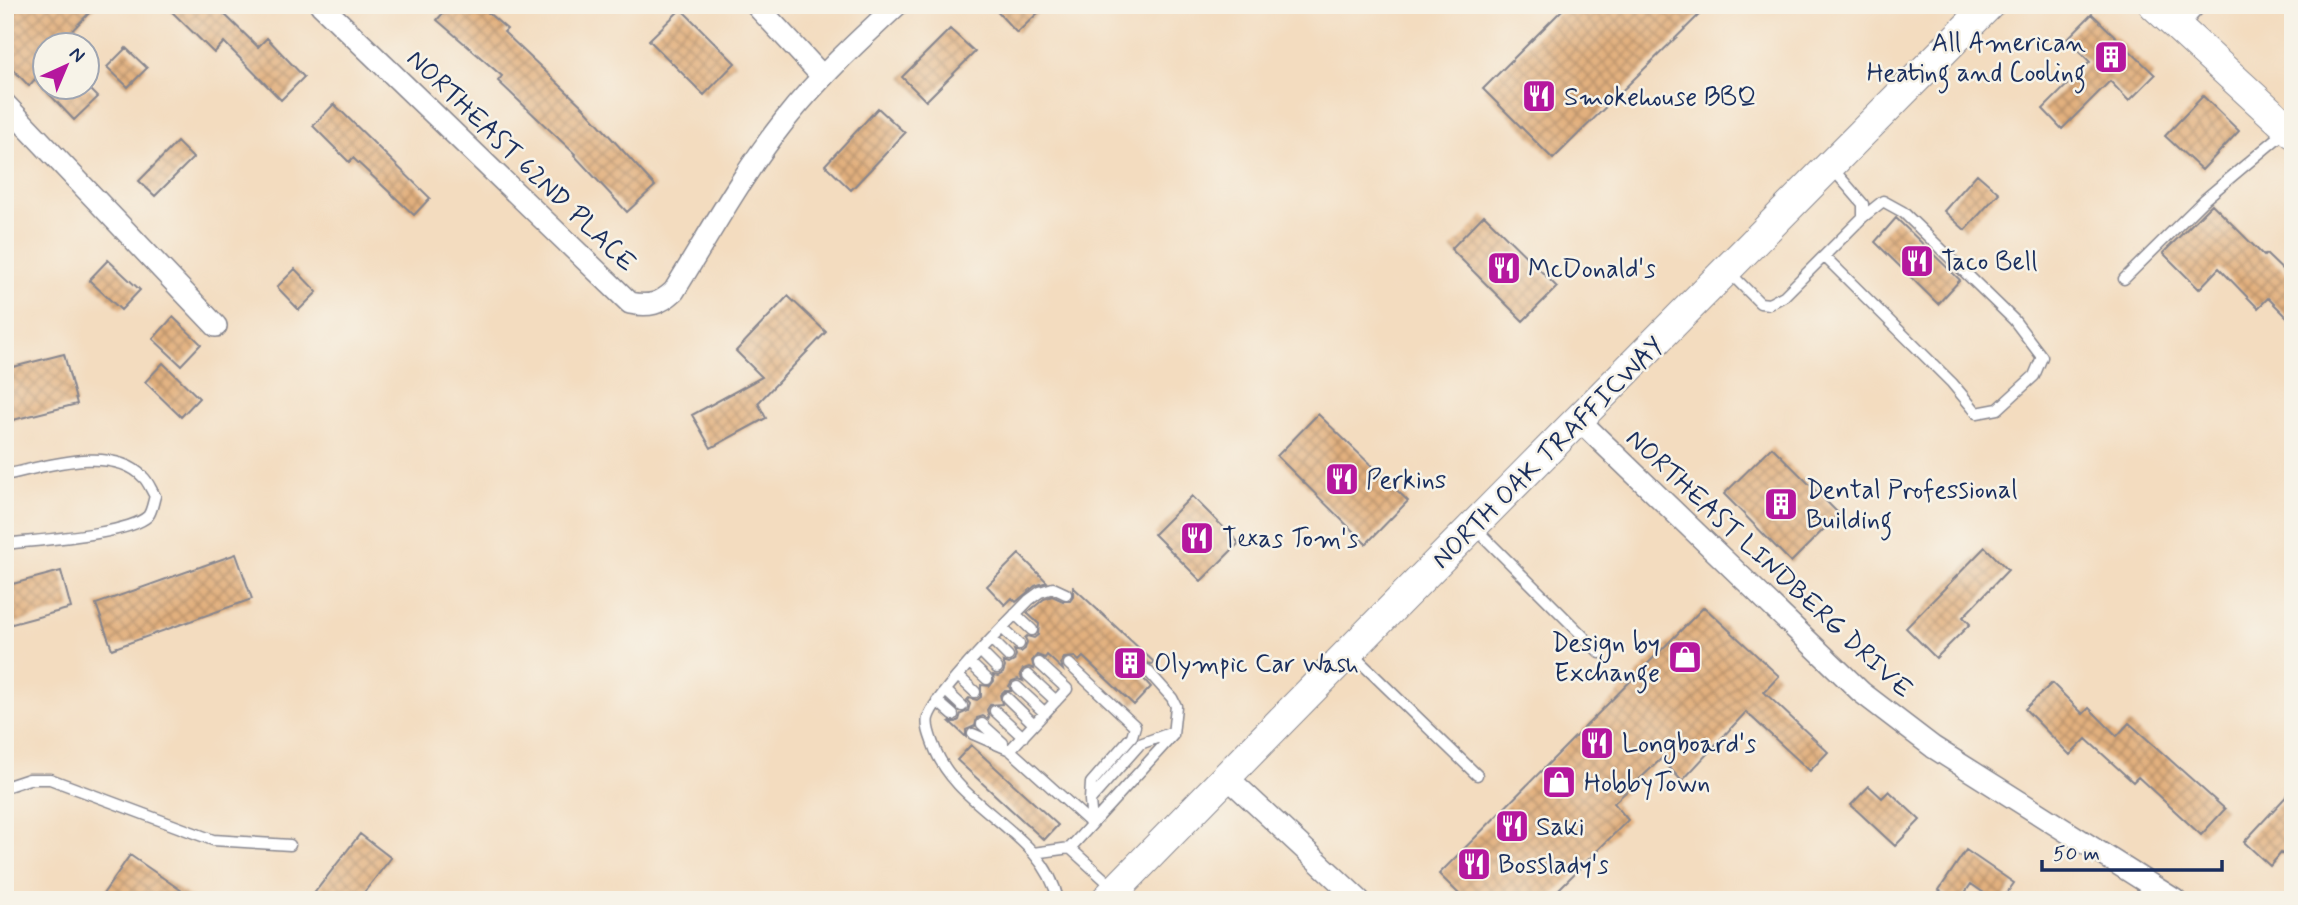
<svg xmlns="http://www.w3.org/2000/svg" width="2298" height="905" viewBox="0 0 2298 905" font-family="Mynerve,sans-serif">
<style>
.building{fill:url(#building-cross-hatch)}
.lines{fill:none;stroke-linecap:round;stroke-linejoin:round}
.lane-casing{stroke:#87868e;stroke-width:13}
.street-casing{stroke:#87868e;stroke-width:24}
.secondary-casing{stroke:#87868e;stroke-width:32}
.lane{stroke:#fff;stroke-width:10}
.street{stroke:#fff;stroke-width:21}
.secondary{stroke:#fff;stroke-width:30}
.labels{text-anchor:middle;stroke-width:5;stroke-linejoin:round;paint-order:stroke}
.poi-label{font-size:26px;fill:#1b2f5e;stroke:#f7f3e8;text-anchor:start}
.street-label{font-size:26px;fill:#1b2f5e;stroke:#f7f3e8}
</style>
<defs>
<pattern id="building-cross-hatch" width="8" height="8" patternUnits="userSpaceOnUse" patternTransform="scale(1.75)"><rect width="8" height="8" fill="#e2b07e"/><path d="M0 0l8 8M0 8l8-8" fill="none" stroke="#b6906a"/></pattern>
</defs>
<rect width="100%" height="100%" fill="#f7f3e8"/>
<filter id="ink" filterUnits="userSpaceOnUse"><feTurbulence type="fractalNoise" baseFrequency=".0143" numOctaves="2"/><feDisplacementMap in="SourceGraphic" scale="14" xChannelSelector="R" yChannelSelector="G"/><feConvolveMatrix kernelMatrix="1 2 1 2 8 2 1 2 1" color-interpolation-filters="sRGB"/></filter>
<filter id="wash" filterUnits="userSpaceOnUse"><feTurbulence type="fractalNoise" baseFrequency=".00686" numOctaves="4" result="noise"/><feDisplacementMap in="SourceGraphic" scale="28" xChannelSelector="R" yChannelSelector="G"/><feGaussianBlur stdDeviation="1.57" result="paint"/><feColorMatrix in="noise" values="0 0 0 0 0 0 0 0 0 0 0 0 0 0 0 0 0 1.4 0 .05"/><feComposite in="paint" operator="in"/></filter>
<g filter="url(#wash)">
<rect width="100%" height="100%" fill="#f3dcbf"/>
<g id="blocks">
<!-- building -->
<path class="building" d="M5 5H97L57 46H46V88H89L98 97 74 120 35 79 29 86 5 61Z
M165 5H215L258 47 267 38 304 77 281 100 224 42 214 53Z
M450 5H479L507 29 504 32 584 108 655 186 627 212 574 155 575 154 498 81 502 76 437 20Z
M991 5H1046L1017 33Z
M1567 5H1709L1553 159 1483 89Z
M681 9 735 63 704 95 649 40Z
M2092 14 2155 75 2129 101 2110 81 2062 129 2043 109 2090 62 2067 39Z
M950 29 975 52 926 101 902 77Z
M126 48 147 68 128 87 107 67Z
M2203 96 2239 131 2202 170 2165 136Z
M334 104 430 198 414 215 353 158 349 162 313 126Z
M878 108 905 133 851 190 825 165Z
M177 142 193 158 155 196 139 181Z
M1977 174 1999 193 1965 230 1944 211Z
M2212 204 2264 256 2266 254 2293 280V323L2268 298 2258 308 2219 268 2199 289 2163 253Z
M1484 215 1557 287 1523 321 1451 249Z
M1896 218 1960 280 1938 304 1875 242Z
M108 260 140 290 121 310 89 280Z
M295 269 317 292 299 310 277 287Z
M788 296 826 332 758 403 766 418 711 448 692 415 762 377 736 351Z
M173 317 201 344 181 365 153 339Z
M64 354 77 404 5 422V369Z
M163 363 199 398 181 417 145 382Z
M1318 414 1408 501 1366 544 1277 456Z
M1772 447 1839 514 1791 562 1724 494Z
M1192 496 1239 543 1201 581 1154 534Z
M1985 547 2008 570 1963 617 1970 624 1936 658 1906 628Z
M236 554 252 599 112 649 96 604Z
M1019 554 1047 582 1035 586 1016 602 1012 598 1005 605 987 586Z
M61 571 71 608 5 626V586Z
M1073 587 1154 662 1152 664 1145 663 1139 668 1141 676 1151 687 1134 705 1083 657 1079 661 1075 657 1064 658 1061 663 1063 670 1047 655 1045 658 1037 655 1032 661 1034 669 1029 667 1023 669 1020 674 1023 681 1018 679 1012 681 1009 686 1011 691H1004L1000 695 1002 704 990 705 987 710 989 717 988 719 983 716 977 718 975 726 966 730V737L950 722H956L959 720 961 714 968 711 970 704 967 700 969 698 977 700 981 697V685L990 686 994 681 993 675 998 676 1003 673 1005 667 1003 662 1009 664 1014 661 1016 655 1014 650 1021 652 1025 649 1027 642 1025 638 1027 636 1034 638 1038 635 1039 624 1027 613 1044 599 1052 596 1063 601H1070L1073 597Z
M1704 607 1779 676 1764 692 1828 752 1810 771 1746 712 1682 781 1661 759 1614 803 1628 820 1548 900H1465L1439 874Z
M2052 683 2083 714 2089 708 2117 736 2129 723 2225 809 2201 835 2138 777 2133 782 2086 739 2070 755 2025 709Z
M971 745 1058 825 1044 840 957 760Z
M1869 786 1882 798 1889 791 1920 820 1895 846 1851 805Z
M2293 789V863L2281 853 2270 866 2244 842Z
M360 834 391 858 358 900H309Z
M1966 850 2014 883 2002 900H1994L1971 884 1960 900H1954L1939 890Z
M130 855 195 900H99Z"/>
</g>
</g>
<g filter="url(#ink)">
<use href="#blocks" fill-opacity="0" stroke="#87868e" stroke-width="2"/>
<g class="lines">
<!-- lane casing -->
<g class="lane-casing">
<path id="lane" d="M2180 29 2202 5
M1824 256 1952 383 1977 413 1998 409 2034 376 2042 357 2014 320 1903 212 1883 201 1863 217
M1729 272 1760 303 1769 304 1784 296 1863 217V204L1832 168
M2124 279 2205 199 2287 130
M5 475C44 467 112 444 143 477 148 481 151 490 155 496 153 502 152 511 148 516 128 535 36 540 5 544
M1474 527 1600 653
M1015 614 1032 630
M1002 628 1019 644
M992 640 1008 656
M981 652 997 668
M1351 653 1477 775
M970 663 987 679
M1039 663 1067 689 1010 750 1092 824 1070 848 1114 888
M1069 664 1135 726 1132 736 1091 783 1090 800
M1028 675 1056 701
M958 676 975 692
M1017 687 1045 713
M946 691 962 706
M1007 698 1034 724
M937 701 953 715
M995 711 1023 737
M982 724 1003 743
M973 734 1010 750
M5 787 29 779H50L213 840 290 845
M1092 824 1173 735 1176 706 1172 698 1147 670
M1092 824 1090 800 1140 744 1173 732
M1033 853 1070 848
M1058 900C1043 830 956 810 933 744 930 736 926 726 928 718 935 694 1008 622 1029 600L1040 592 1053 588 1066 594"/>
</g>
<!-- street casing -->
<g class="street-casing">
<path id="street" d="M321 5 630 303C649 307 660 304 674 291 710 233 743 173 785 120 818 78 857 42 897 5
M756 5 822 76
M5 104 216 326
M1579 420 1861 692 1933 747 2175 900
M1226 776 1359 900"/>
</g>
<!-- secondary casing -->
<g class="secondary-casing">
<path id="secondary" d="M2154 5 2293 133
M1106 900C1398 600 1694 303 1989 5"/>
</g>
<!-- lane -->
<use href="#lane" class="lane"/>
<!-- street -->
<use href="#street" class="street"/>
<!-- secondary -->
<use href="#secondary" class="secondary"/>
</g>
</g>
<!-- icons -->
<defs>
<g id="building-square" transform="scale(1.75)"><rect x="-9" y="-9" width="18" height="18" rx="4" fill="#b5179e" stroke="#f7f3e8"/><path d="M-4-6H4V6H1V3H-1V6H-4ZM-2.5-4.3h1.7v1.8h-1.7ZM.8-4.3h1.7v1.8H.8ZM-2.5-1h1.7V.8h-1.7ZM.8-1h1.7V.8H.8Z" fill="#fff"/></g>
<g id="restaurant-square" transform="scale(1.75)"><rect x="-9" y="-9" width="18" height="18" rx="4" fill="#b5179e" stroke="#f7f3e8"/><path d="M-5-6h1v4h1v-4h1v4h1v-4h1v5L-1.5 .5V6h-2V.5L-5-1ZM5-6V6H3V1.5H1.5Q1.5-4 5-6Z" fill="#fff"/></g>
<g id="shop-square" transform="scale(1.75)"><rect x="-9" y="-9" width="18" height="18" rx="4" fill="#b5179e" stroke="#f7f3e8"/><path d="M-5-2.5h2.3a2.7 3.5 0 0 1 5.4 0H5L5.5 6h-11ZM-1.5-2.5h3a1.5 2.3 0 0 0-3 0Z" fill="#fff"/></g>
</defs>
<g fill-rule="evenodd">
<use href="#building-square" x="2111" y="57"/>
<use href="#restaurant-square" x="1539" y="96"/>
<use href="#restaurant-square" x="1917" y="261"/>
<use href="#restaurant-square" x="1504" y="268"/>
<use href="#restaurant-square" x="1342" y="479"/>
<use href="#building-square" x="1781" y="504"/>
<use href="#restaurant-square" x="1197" y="538"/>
<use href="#shop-square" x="1685" y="657"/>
<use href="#building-square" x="1130" y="663"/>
<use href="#restaurant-square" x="1597" y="743"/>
<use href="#shop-square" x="1559" y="782"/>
<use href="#restaurant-square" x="1512" y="826"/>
<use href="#restaurant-square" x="1474" y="864"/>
</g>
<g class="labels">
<!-- poi labels -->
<g class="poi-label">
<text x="2086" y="51" text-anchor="end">All American<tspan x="2086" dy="30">Heating and Cooling</tspan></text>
<text x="1564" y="105">Smokehouse BBQ</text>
<text x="1941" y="270">Taco Bell</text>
<text x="1528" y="277">McDonald's</text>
<text x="1366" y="488">Perkins</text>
<text x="1806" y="498">Dental Professional<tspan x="1806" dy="30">Building</tspan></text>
<text x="1222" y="547">Texas Tom's</text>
<text x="1660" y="651" text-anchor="end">Design by<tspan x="1660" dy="30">Exchange</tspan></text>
<text x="1154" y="672">Olympic Car Wash</text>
<text x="1622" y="752">Longboard's</text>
<text x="1584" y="791">HobbyTown</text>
<text x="1536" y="835">Saki</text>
<text x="1498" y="873">Bosslady's</text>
</g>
<!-- street labels -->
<g class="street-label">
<text transform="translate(522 160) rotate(44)" y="9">NORTHEAST 62ND PLACE</text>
<text transform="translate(1547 452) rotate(-45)" y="9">NORTH OAK TRAFFICWAY</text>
<text transform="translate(1770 563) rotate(43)" y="9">NORTHEAST LINDBERG DRIVE</text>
</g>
</g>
<!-- margin -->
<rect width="2298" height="905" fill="none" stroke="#f7f3e8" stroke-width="28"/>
<!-- north arrow -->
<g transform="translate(66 66) rotate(44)"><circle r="33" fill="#f7f3e8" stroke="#9fa5b1" stroke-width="2"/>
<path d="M0-5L12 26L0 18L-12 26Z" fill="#b5179e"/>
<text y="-10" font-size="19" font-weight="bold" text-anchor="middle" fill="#1b2f5e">N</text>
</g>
<!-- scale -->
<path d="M2042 860v10h180v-10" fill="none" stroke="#1b2f5e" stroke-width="3.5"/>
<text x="2053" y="860" font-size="21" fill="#1b2f5e" stroke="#f7f3e8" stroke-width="5" paint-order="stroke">50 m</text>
</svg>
